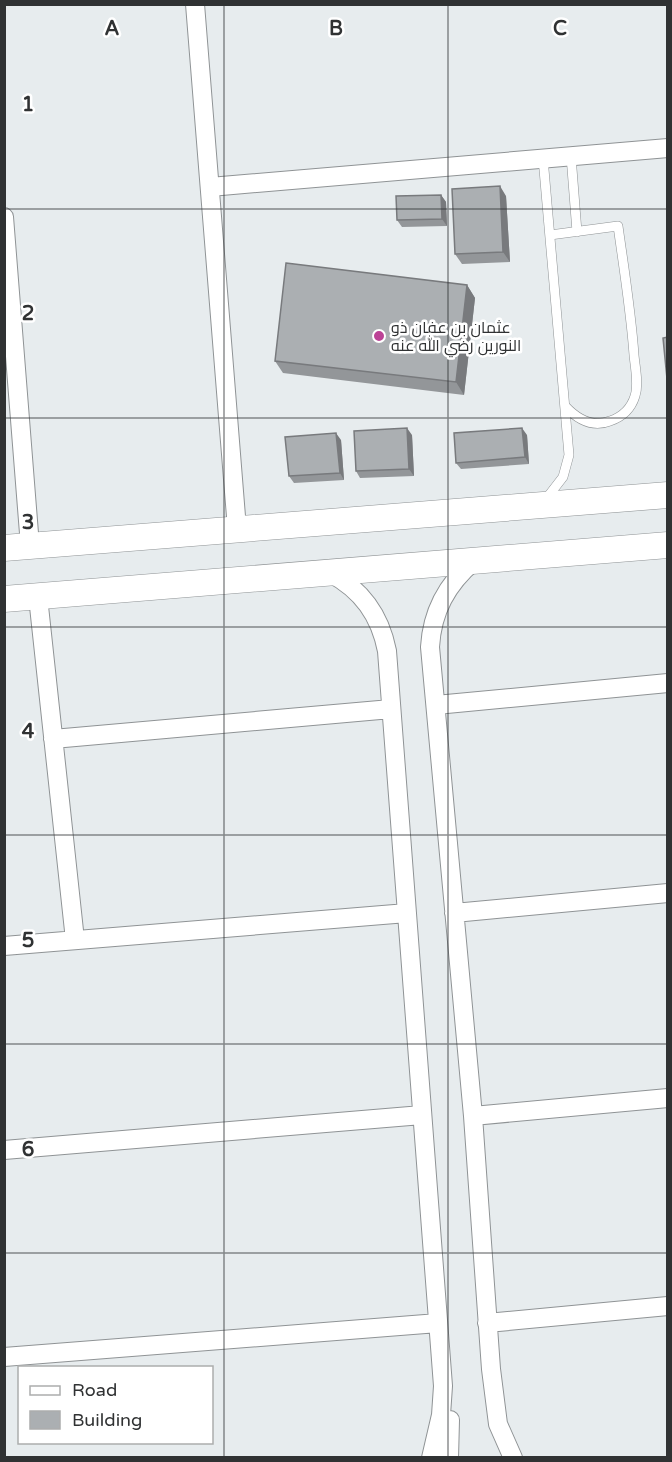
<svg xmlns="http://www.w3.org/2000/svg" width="672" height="1462" viewBox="0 0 672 1462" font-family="'Varela Round',Cairo,sans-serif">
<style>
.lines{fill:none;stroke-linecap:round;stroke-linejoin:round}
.lane-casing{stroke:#8f9395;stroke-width:10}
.street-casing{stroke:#8f9395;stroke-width:20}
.secondary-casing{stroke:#8f9395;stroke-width:27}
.lane{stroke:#fff;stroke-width:9}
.street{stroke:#fff;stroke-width:18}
.secondary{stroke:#fff;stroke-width:26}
.wall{fill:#939699}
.shaded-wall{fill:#787a7d}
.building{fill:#abafb2;stroke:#787a7d;stroke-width:1.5}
.grid{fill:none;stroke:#303233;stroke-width:1.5;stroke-opacity:0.55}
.poi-dot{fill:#bc4396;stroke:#fff;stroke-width:2}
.labels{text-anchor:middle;stroke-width:5;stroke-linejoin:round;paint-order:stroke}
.poi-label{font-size:16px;fill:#303233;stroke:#fff;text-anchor:start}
.grid-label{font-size:20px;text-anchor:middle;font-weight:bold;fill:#303233;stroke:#fff;stroke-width:5;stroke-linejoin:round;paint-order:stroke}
</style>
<rect width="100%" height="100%" fill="#e7ecee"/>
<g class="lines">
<!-- lane casing -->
<g class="lane-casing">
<path id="lane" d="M571 156 577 232
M543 158 569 455 563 477 546 499
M550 235 618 226C624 269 631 312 634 355 635 367 639 384 635 396 631 409 622 417 610 421 592 428 577 419 565 406"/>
</g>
<!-- street casing -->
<g class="street-casing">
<path id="street" d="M195 4 237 529
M210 187 668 148
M4 217 30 546
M474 561C447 584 432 611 430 647L473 1116 491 1369 498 1424 513 1458
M330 573C362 590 380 615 387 651L443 1386 441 1415 431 1458
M38 597 75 940
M436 705 668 683
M53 739 391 709
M454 913 668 893
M4 946 407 913
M473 1116 668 1098
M4 1150 422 1115
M487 1323 668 1306
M4 1357 438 1323
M449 1458 450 1420"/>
</g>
<!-- secondary casing -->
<g class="secondary-casing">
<path id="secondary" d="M4 548 668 495
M4 599 668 545"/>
</g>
<!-- lane -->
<use href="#lane" class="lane"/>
<!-- street -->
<use href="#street" class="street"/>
<!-- secondary -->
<use href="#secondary" class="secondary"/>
</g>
<!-- wall -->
<path class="wall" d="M441 195 446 202 447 226 402 227 397 220Z
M506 196 510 262 462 264 455 254Z
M467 285 475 298 464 395 283 373 275 361Z
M412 435 414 476 360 478 356 471Z
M527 435 529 464 461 469 456 463Z
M341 440 344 480 294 483 289 476Z"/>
<!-- shaded-wall -->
<path class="shaded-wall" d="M500 186 506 196 510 262 503 252Z
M441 195 446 202 447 226 442 219Z
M467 285 475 298 464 395 456 382Z
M407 428 412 435 414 476 409 469Z
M522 428 527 435 529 464 525 457Z
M336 433 341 440 344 480 340 473Z"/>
<!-- building -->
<path class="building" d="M500 186 503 252 455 254 452 189Z
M441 195 442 219 397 220 396 196Z
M286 263 467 285 456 382 275 361Z
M668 337V389L663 338Z
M407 428 409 469 356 471 354 431Z
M522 428 525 457 456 463 454 433Z
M336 433 340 473 289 476 285 437Z"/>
<!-- grid -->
<path class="grid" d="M224 4V1458M448 4V1458M4 209H668M4 418H668M4 627H668M4 835H668M4 1044H668M4 1253H668"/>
<!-- markers -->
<circle class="poi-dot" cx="379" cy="336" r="6"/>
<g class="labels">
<!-- poi labels -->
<g class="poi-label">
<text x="391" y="333">عثمان بن عفان ذو<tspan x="391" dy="18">النورين رضي الله عنه</tspan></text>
</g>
</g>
<g class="grid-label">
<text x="112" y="35">A</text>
<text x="336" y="35">B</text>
<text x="560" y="35">C</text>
<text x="28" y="111">1</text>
<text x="28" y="320">2</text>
<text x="28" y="529">3</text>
<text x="28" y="738">4</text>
<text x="28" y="947">5</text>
<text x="28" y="1156">6</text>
</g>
<!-- border -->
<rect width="672" height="1462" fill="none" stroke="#303233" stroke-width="12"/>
<!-- legend -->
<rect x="18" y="1366" width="195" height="78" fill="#ffffff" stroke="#acadad" stroke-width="1.5"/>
<rect x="30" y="1386" width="30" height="9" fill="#ffffff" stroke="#acadad" stroke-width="1.5"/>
<text x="72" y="1396" font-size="18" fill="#303233">Road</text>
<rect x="30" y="1411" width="30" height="18" fill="#abafb2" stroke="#acadad" stroke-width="1.5"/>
<text x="72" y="1426" font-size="18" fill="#303233">Building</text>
</svg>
